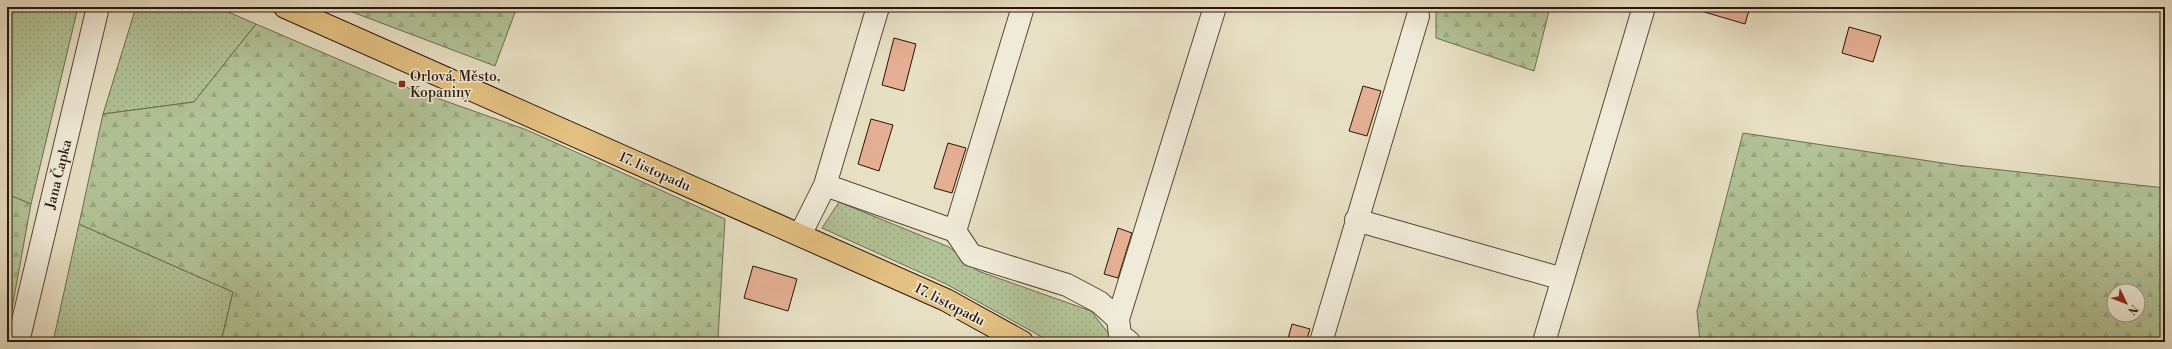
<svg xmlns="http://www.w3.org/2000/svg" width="2172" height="349" viewBox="0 0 2172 349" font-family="'Libre Bodoni',serif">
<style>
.grass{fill:url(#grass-dots);stroke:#6d6c50}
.forest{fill:url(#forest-firs);stroke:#6d6c50;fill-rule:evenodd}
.building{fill:#e4af92;stroke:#281408}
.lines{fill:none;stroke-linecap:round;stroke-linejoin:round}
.minor-casing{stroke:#584737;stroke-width:24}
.major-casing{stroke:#281408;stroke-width:24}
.minor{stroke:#f0ebd9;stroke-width:22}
.major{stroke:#e4c082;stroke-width:22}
.poi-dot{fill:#8f2418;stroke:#f0ebd9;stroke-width:1.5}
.labels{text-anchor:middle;stroke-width:3;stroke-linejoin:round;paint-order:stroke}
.poi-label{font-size:14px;fill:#281408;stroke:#f0ebd9;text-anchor:start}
.street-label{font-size:14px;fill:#281408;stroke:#f0ebd9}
</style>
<defs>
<pattern id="grass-dots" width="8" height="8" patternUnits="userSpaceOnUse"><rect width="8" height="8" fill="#b2c397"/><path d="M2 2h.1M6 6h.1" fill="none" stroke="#99a781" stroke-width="1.8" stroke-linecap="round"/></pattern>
<pattern id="forest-firs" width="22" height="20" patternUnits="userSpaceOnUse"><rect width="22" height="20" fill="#b2c397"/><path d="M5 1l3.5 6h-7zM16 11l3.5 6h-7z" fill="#99a781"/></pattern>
</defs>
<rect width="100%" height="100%" fill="#e8e0c4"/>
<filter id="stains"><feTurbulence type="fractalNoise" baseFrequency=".005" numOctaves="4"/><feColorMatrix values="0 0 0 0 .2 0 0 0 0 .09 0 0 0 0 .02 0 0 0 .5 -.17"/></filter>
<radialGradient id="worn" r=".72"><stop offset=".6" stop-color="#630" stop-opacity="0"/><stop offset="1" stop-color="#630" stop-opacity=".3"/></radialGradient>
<!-- grass -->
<path class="grass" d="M7 7H78L31 204 7 194Z
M136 7H217L256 24 194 102 103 114Z
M839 202 949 247 978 271 1091 311 1115 342H1051L946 284 822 228Z
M79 224 233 292 221 342H53Z"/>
<!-- forest -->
<path class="forest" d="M339 7H517L495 66Z
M1436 7H1550L1534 71 1436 38Z
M256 24 389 81 527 130 725 219 718 338 731 342H221L233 292 79 224 103 114 194 102Z
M1743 133 1956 165 2165 188V342H1700L1697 311ZM2114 291H2138V315H2114Z
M7 194 31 204 7 336Z"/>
<!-- building -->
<path class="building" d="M1702 7H1750L1745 24 1701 11Z
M1849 27 1881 36 1873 62 1842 53Z
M894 38 916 44 904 91 882 85Z
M1363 86 1381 91 1367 136 1349 131Z
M871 119 893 125 879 171 858 164Z
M948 143 966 148 952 193 934 188Z
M1118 228 1132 233 1118 278 1104 274Z
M753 266 797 279 788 311 744 298Z
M1292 324 1310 329 1306 342H1287Z"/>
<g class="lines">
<!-- minor casing -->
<g class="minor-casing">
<path id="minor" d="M825 185 955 231 971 255 1067 285 1099 302 1118 319
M1356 220 1563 279
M955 231 1023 7
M800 235 825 185 878 7
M18 342 98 7
M1129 342 1120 335 1118 319 1215 7
M1321 342 1418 16
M1544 342 1644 7"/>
</g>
<!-- major casing -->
<g class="major-casing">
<path id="major" d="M285 7 946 300 1022 342"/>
</g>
<!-- minor -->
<use href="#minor" class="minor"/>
<!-- major -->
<use href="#major" class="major"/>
</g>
<!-- markers -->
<rect class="poi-dot" x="398" y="80" width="8" height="8" rx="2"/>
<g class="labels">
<!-- poi labels -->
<g class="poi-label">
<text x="410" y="81">Orlová, Město,<tspan x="410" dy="16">Kopaniny</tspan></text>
</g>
<!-- street labels -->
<g class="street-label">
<text transform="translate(655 171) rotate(24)" y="5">17. listopadu</text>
<text transform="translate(58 174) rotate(-76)" y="5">Jana Čapka</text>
<text transform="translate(950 304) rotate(27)" y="5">17. listopadu</text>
</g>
</g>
<!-- margin -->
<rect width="2172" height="349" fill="none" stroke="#e8e0c4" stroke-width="24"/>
<rect x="8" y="8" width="2156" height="333" fill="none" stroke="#281408" stroke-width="2"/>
<rect x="12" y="12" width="2148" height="325" fill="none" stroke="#281408"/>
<!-- north arrow -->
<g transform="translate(2126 303) rotate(133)"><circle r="19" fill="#f0ebd9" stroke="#a09585"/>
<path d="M0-3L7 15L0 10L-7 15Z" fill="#8f2418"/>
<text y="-6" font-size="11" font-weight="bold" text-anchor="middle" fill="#281408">N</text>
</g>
<rect width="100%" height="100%" filter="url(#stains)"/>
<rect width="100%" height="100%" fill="url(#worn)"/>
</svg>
